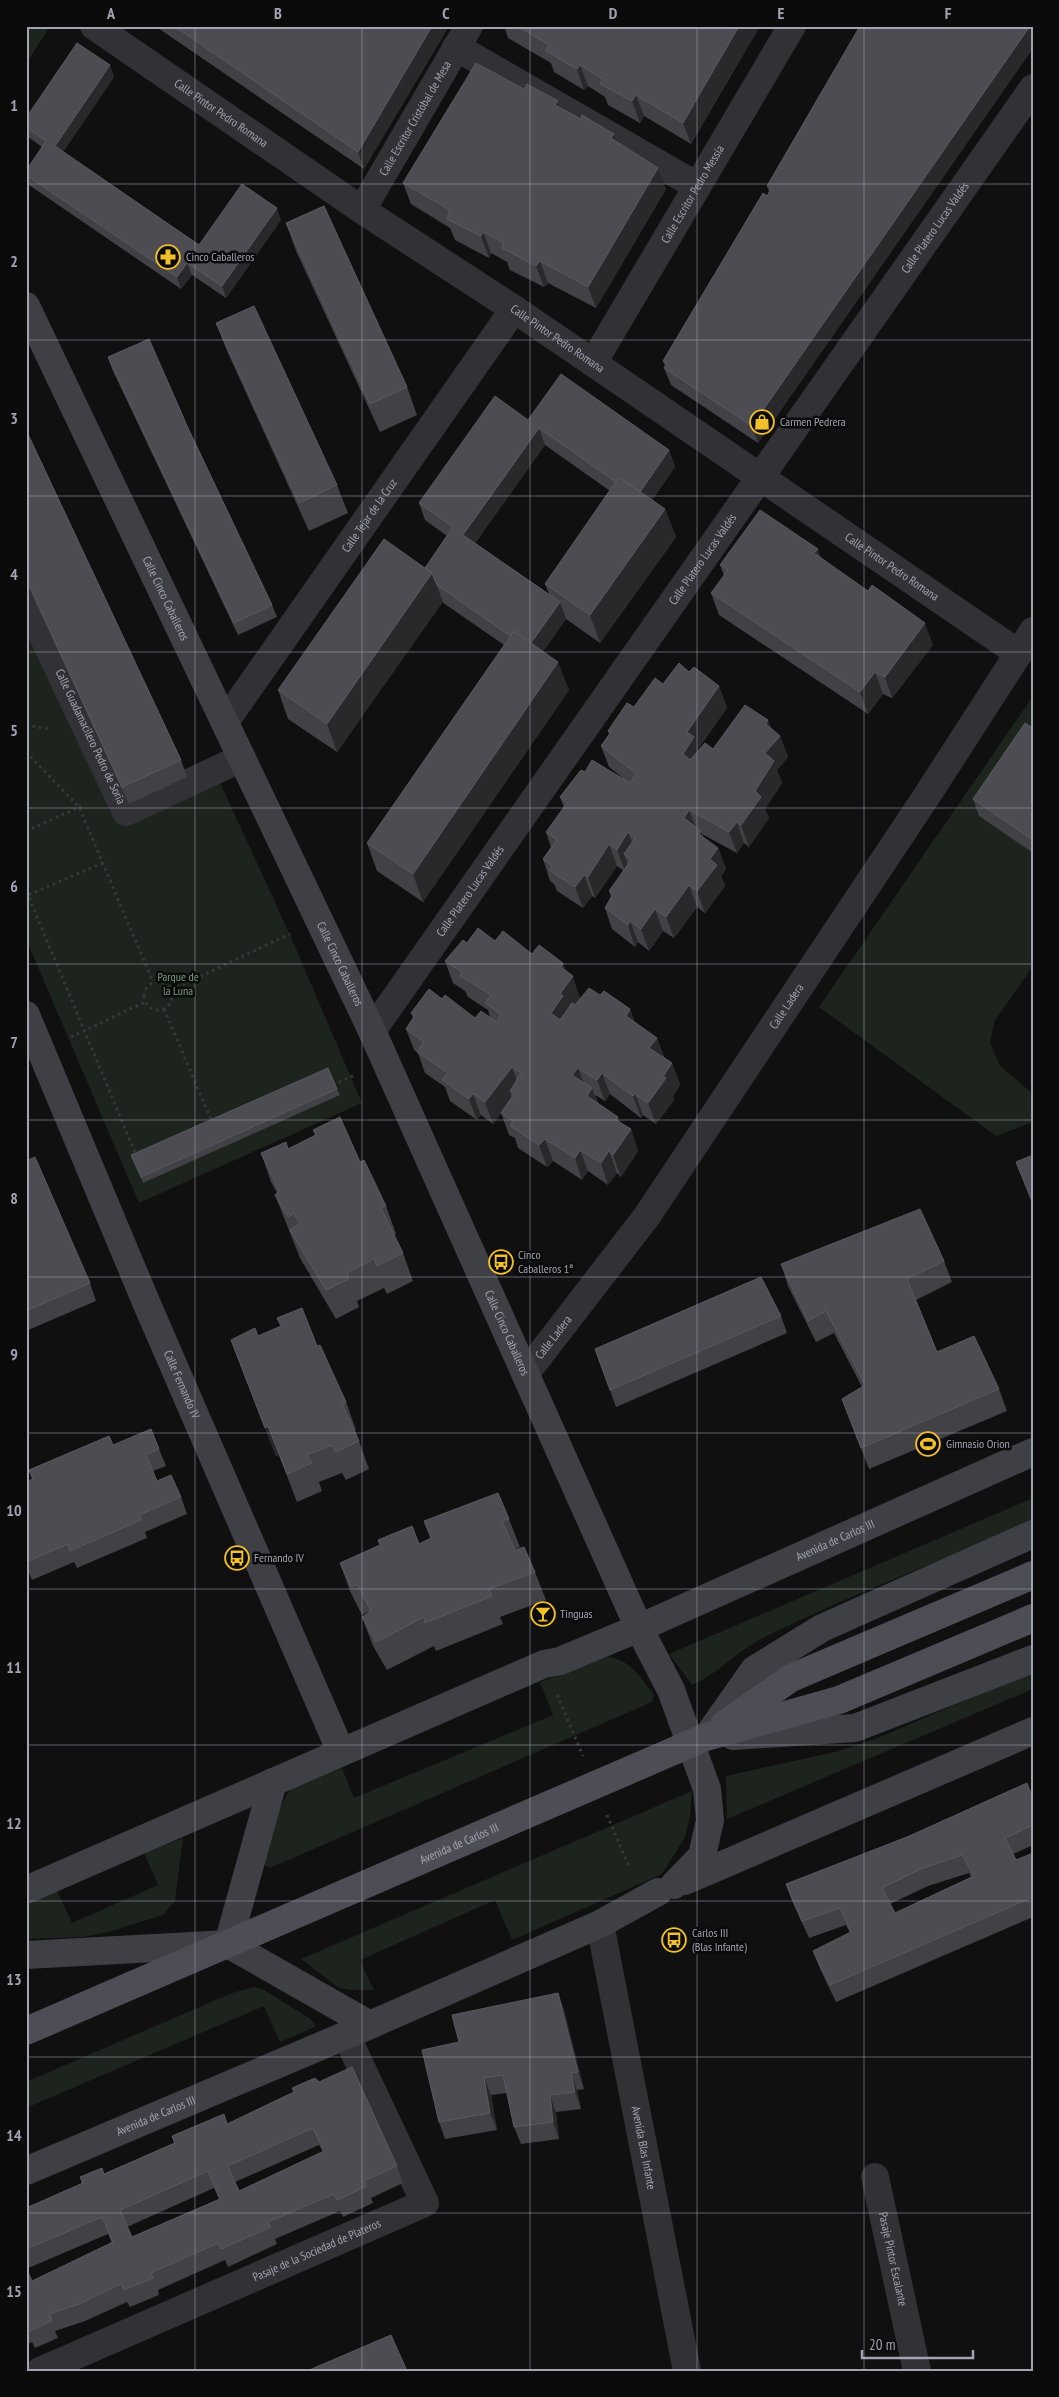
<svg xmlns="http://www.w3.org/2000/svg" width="1059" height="2397" viewBox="0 0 1059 2397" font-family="'PT Sans Narrow',sans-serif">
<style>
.green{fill:#1c241d}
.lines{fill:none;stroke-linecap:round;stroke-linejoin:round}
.path{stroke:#37383d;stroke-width:3;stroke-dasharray:2.5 4;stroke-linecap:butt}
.street{stroke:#313136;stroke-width:28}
.secondary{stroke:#3f4046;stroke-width:28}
.primary{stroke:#4d4e55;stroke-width:28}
.wall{fill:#414146;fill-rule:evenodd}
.shaded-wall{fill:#29292c}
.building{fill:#4c4c52;stroke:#595a61;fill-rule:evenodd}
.grid{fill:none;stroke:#a1a4b2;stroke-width:1;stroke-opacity:0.55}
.labels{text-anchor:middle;stroke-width:5;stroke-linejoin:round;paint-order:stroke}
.street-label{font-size:12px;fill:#a1a4b2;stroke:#0b0b0c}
.poi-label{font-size:12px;fill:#a1a4b2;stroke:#0b0b0c;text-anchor:start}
.park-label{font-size:12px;fill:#779e7d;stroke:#0b0b0c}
.neatline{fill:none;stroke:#a1a4b2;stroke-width:2}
.grid-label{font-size:16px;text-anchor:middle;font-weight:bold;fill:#a1a4b2}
</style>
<rect width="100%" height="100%" fill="#101011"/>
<!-- green -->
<path class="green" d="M26 26H50L26 64Z
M26 611 124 819 217 776 290 935 362 1103 139 1203 26 939Z
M1033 696V741L979 816 1033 853V966L994 1022 990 1043 1000 1066 1033 1094V1122L996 1136 819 1007Z
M1033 1498V1522C942 1560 849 1595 761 1639 736 1652 718 1674 692 1685L669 1654Z
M607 1657C630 1659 641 1678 654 1695L652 1702 270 1868 263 1864 272 1823 290 1789 342 1768 354 1798 553 1715 540 1682Z
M1033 1671V1689L727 1819 726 1776 839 1751 880 1737Z
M692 1791 690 1816 685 1837 662 1874 512 1940 495 1900 360 1960 374 1990H352L339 1988 301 1959Z
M183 1838 175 1901 163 1915 108 1932 83 1937 26 1939V1905L57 1891 72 1923 158 1885 144 1853Z
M254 1987 264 1990 309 2018 314 2023 315 2027 280 2042 264 2006 26 2108V2082L232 1993Z"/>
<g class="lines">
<!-- path -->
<path class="path" d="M26 725 49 729
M26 752 79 807 153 982
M26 831 86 804
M103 863 28 895 137 1157
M144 996a14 14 0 1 1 28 0a14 14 0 1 1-28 0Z
M171 990 290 934
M164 1009 212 1122
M71 1037 145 1002
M333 1085 355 1075
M557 1695 583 1756
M607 1815 630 1869"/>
<!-- street -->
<g class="street">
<path id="s1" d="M94 26 362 210 514 309 1018 653"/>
<path d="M456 47 697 186"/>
<path id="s2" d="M362 210 469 26"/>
<path id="s3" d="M593 363 792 26"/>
<path id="s4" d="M26 600 126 812 242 758"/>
<path id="s5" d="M225 722 514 309"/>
<path id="s6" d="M372 1031 1033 88"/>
<path id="s7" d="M526 1373 647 1216 926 797 1033 631"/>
<path id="s8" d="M600 1924 687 2371"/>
<path id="s9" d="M875 2177 917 2371"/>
<path id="s10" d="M40 2371 425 2203 346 2035"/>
</g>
<!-- secondary -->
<g class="secondary">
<path id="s11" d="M26 306 372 1031 639 1628 671 1690 707 1789 710 1820 702 1856 674 1885"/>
<path id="s12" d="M26 1015 146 1302 341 1752"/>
<path d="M709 1734 754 1670 822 1628 1033 1534"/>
<path d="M733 1736 855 1728 1033 1659"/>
<path d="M685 1881 1033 1731"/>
<path id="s13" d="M26 1890 544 1664 560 1661 639 1628 1033 1452"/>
<path d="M228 1944 273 1782"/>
<path d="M26 1955 228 1944 370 2025"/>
<path id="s14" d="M26 2171 370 2025 600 1924 658 1892"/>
</g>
<!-- primary -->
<g class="primary">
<path d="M724 1725 791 1678 1033 1575"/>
<path id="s15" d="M26 2031 706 1737 839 1700 1033 1618"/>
</g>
</g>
<!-- wall -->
<path class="wall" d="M155 26H449L364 169Z
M504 26H760L691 144 644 116 640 123 608 105 605 97 588 86 584 90 554 72 551 63 508 38Z
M1033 26V48L758 443 671 385 664 368 665 366 663 361 769 192 767 186Z
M114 77 63 152 199 245 281 220 226 298 192 275 181 289 29 185 26 178V171L42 147 27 136 26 127Z
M524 89 558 101 560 107 617 142 666 189 596 308 548 283 544 287 510 270 507 262 491 253 489 258 455 240 450 228 411 204 403 183Z
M286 223 407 387 417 415 380 432 296 251Z
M216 323 337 485 348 513 309 531 227 351Z
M108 357 188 428 272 605 277 617 238 635 112 369Z
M528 420 669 450 675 467 652 500 665 509 676 537 600 643 566 619 543 651 569 690 423 902 377 871 367 843 504 645 442 602 337 752 288 719 278 690 425 568 447 536 425 520 419 503ZM545 445 610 491 545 584 549 594 475 543Z
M26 430 181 760 187 777 129 804 26 582Z
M821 558 933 645 892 698 883 694 868 714 719 615 711 593 724 576 720 565Z
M689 672 719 686 727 708 698 749 699 750 713 749 772 729 780 736 788 757 777 770 782 783 765 809 769 818 749 847 744 843 737 853 702 834 704 838 718 848 726 869 721 876 725 886 705 913 697 907 674 938 663 931 649 951 638 942 635 947 612 929 605 908 611 897 609 891 624 871 617 866 595 898 592 896 583 908 557 891 554 884 550 881 543 859 551 847 546 832 564 808 560 797 585 772 623 778 609 767 601 746 609 735 608 731 634 707 663 684Z
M1033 728V853L979 816 973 799Z
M495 941 532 954 563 963 566 971 580 998 575 1005 600 995 630 1009 635 1023 657 1038 664 1057 672 1063 680 1085 673 1096 674 1100 656 1124 643 1115 641 1118 610 1094 605 1101 595 1095 598 1103 618 1117 620 1122 631 1129 638 1151 621 1177 617 1173 608 1185 588 1171 582 1180 553 1161 547 1167 518 1148 515 1138 509 1135 501 1113 503 1111 493 1124 481 1115 477 1120 450 1101 445 1087 425 1073 418 1053 414 1050 406 1029 413 1018 411 1013 442 999 475 1018 490 1017 488 1010 468 997 465 991 453 983 445 961 467 943Z
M337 1089 340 1095 143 1183 131 1155Z
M313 1130 360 1162 386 1206 396 1234 394 1235 403 1253 413 1281 387 1294 384 1288 357 1301 359 1307 336 1319 300 1258 275 1195 277 1193 271 1182 261 1153 288 1149 315 1135Z
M1033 1155V1206L1016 1162Z
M26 1161 90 1283 96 1301 26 1331Z
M944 1261 952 1282 916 1300 937 1352 999 1389 1007 1411 869 1469 842 1399 862 1387 834 1333 816 1342 788 1286 781 1264Z
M781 1316 787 1333 616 1407 595 1349Z
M258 1336 317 1346 346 1402 356 1430 355 1431 359 1441 369 1469 346 1480 342 1473 319 1482 322 1491 297 1502 279 1455 276 1456 231 1340Z
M113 1445 159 1449 166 1466 153 1471 157 1481 181 1497 187 1514 145 1532 147 1538 77 1568 74 1562 32 1580 26 1566V1482L32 1479 29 1470Z
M509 1519 520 1547 515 1549 535 1572 546 1600 500 1617 503 1624 436 1651 434 1646 387 1670 373 1646 362 1617 368 1613V1612L362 1615 350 1591 340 1563 380 1545 419 1544 431 1538 424 1521Z
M1033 1799V1845L1013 1854 1016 1860 1033 1853V1917L836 2002 820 1969 813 1951 850 1933 846 1925 809 1938 792 1901 786 1884ZM969 1873 971 1877 895 1913 890 1904 928 1886Z
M558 1993 564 2010 584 2089 577 2090 581 2109 556 2112 559 2139 521 2144 514 2127 507 2093 491 2095 497 2130 445 2139 439 2122 459 2042Z
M294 2092 397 2166 403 2183 371 2198 373 2203 343 2217 340 2211 275 2239 277 2244 228 2267 225 2260 158 2290 159 2295 130 2307 127 2302 85 2321 55 2331 58 2338 35 2348 32 2342 26 2345V2208L82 2184 80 2177 104 2174 174 2143 172 2136 227 2124ZM319 2145 323 2152 239 2191 235 2182ZM214 2188 219 2199 132 2237 127 2227ZM108 2234 112 2243 32 2281 26 2269Z"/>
<!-- shaded-wall -->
<path class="shaded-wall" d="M432 26H449L364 169 358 152Z
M739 26H760L691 144 683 123Z
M1030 26H1033V48L758 443 752 426Z
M110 65 114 77 59 158 55 146Z
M580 65 588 86 584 90 577 69Z
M636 95 644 116 640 123 632 101Z
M558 101 565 123 555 105Z
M614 134 621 155 611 138Z
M658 168 666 189 596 308 588 287Z
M277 208 281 220 226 298 222 286Z
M483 232 491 253 489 258 481 236Z
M540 261 548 283 544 287 536 266Z
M187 263 192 275 181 289 177 277Z
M539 428 545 445 469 552 463 535Z
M669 450 675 467 642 514 636 497Z
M665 509 676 537 600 643 590 615Z
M818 549 825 571 814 553Z
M432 573 443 602 337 752 327 724Z
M560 602 566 619 533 666 527 648Z
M925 623 933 645 892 698 885 677Z
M558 662 569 690 423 902 413 874Z
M875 672 883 694 868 714 860 692Z
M719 686 727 708 698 749 702 759 691 776 683 754 687 732Z
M768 720 776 740 780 736 788 757 777 770 782 783 765 809 769 818 749 847 741 825 755 791 765 753 766 724Z
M689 810 697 831 684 818Z
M737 822 744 843 737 853 729 832Z
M701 831 709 852 699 834Z
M628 832 636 854H624L628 866 625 871 617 850Z
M609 844 617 866 595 898 588 877Z
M718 848 726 869 721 876 725 886 705 913 697 891 710 859Z
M584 875 592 896 583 908 575 887Z
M689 885 697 907 674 938 666 917Z
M655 909 663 931 649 951 641 929Z
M630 921 638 942 635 947 628 925Z
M563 963 569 981 573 976 580 998 569 1013 559 1035 551 1013 561 967Z
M630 1009 638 1031 626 1016Z
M657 1038 664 1059 649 1048Z
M672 1063 680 1085 673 1096 674 1100 656 1124 648 1103Z
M512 1067 520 1089 514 1094 510 1091 512 1099 493 1124 485 1102Z
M578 1068 586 1089 572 1075Z
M602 1073 610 1094 605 1101 597 1080Z
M592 1088 600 1110 587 1096Z
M473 1094 481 1115 477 1120 469 1099Z
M635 1094 643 1115 641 1118 633 1096Z
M618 1117 625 1137 631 1129 638 1151 621 1177 613 1155 616 1120Z
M545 1139 553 1161 547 1167 539 1145Z
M580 1150 588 1171 582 1180 575 1158Z
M609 1151 617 1173 608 1185 601 1163Z
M268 1426 279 1455 276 1456 265 1428Z
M558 1993 564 2010 584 2089 578 2072Z
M571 2073 577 2090 581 2109 575 2092Z
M484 2078 491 2095 497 2130 490 2113Z
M550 2095 556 2112 559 2139 553 2122Z"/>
<!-- building -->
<path class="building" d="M174 26H432L358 152Z
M517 26H739L683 123 636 95 632 101 600 84 603 79 580 65 577 69 546 51 549 45Z
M860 26H1030L752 426 664 368 667 363 663 361 763 193 767 196 772 188 767 186Z
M77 43 110 65 55 146 199 245 242 184 277 208 222 286 187 263 177 277 26 175V171L46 141 26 127V118Z
M476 63 524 89 527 84 558 101 555 105 581 119 582 115 614 134 611 138 658 168 588 287 540 261 536 266 502 248 504 243 483 232 481 236 447 219 450 210 403 183Z
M324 206 407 387 370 404 286 223Z
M254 306 337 485 299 503 216 323Z
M149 339 188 428 272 605 234 623 108 357Z
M561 374 669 450 640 492 619 477 616 482 539 428 463 535 560 602 531 643 514 631 510 636 437 585 432 573 425 568 453 527 419 503 495 396 528 420Z
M26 430 181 760 122 787 26 578Z
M619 477 665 509 590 615 545 584Z
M760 510 818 549 814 553 868 591 872 585 925 623 885 677 875 672 860 692 711 593 728 570 720 565Z
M384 539 432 573 327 724 278 690Z
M514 631 558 662 413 874 367 843Z
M679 663 689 672 694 667 719 686 687 732 694 737 683 754 690 760 705 743 713 749 745 705 768 720 766 724 780 736 765 753 774 761 755 791 761 797 741 825 737 822 729 832 689 810 684 818 701 831 699 834 718 848 710 859 717 865 697 891 689 885 666 917 655 909 641 929 630 921 628 925 605 908 613 894 609 891 631 860 624 854 635 838 628 832 617 850 609 844 588 877 584 875 575 887 549 870 552 866 543 859 557 840 546 832 567 803 560 797 581 770 585 772 592 760 630 783 636 774 601 746 611 732 608 731 627 703 634 707 655 678 663 684Z
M1025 723 1033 728V840L973 799Z
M478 928 495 941 503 931 532 954 539 945 563 963 561 967 573 976 560 994 563 996 551 1013 560 1020 572 1003 575 1005 589 988 600 995 604 991 630 1009 626 1016 657 1038 649 1048 672 1063 663 1076 666 1078 648 1103 635 1094 633 1096 602 1073 597 1080 578 1068 572 1075 592 1088 587 1096 618 1117 616 1120 631 1129 613 1155 609 1151 601 1163 580 1150 575 1158 545 1139 539 1145 510 1126 513 1121 501 1113 514 1094 510 1091 521 1073 512 1067 485 1102 473 1094 469 1099 442 1080 448 1073 417 1052 424 1042 406 1029 415 1015 411 1013 429 989 442 999 445 995 475 1018 481 1011 497 1022 501 1014 485 1003 491 995 460 976 462 972 445 961 463 940 467 943Z
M328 1068 337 1089 141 1177 131 1155Z
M340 1117 360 1162 364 1160 386 1206 381 1208 403 1253 377 1266 374 1259 347 1273 349 1279 326 1290 290 1230 300 1224 294 1213 288 1217 275 1195 279 1191 261 1153 286 1142 288 1149 316 1135 313 1130Z
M1033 1155V1203L1016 1162Z
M35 1157 90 1283 26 1311V1161Z
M920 1209 944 1261 907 1279 937 1352 974 1336 999 1389 861 1448 842 1399 865 1385 826 1311 808 1321 781 1264Z
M761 1277 781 1316 610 1390 595 1349Z
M302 1308 317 1346 320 1345 346 1402 342 1404 359 1441 336 1452 332 1445 307 1455 312 1463 287 1474 268 1426 265 1428 231 1340 255 1328 258 1336 281 1326 277 1318Z
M151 1429 159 1449 146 1455 157 1481 171 1475 181 1497 139 1515 141 1520 70 1551 68 1544 26 1562V1482L33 1479 29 1470 109 1436 113 1445Z
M498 1493 509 1519 502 1521 515 1550 524 1547 535 1572 489 1589 492 1596 425 1623 424 1617 376 1642 362 1617 371 1611 357 1584 351 1587 340 1563 380 1545 378 1540 412 1526 419 1544 431 1538 424 1521Z
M1027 1783 1033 1799V1825L1005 1838 1016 1860 1033 1853V1897L830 1985 813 1951 851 1932 840 1908 802 1921 786 1884 907 1837ZM962 1855 974 1876 895 1913 882 1888 921 1869Z
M558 1993 578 2072 571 2073 575 2092 550 2095 553 2122 514 2127 503 2075 484 2078 490 2113 439 2122 422 2050 459 2042 452 2015Z
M352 2067 397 2166 364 2181 367 2186 337 2200 334 2194 268 2222 271 2227 221 2249 218 2243 151 2273 153 2278 124 2290 121 2284 79 2304 49 2314 52 2321 29 2331 26 2326V2268L32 2281 113 2242 102 2217 26 2249V2208L83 2183 80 2177 102 2168 104 2174 175 2143 172 2136 224 2114 227 2124 294 2092 292 2088 315 2078 319 2082ZM313 2128 324 2151 239 2191 228 2166ZM208 2171 220 2199 132 2237 120 2210Z
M391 2335 407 2371H307Z"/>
<!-- grid -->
<path class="grid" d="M195 26V2371M362 26V2371M530 26V2371M697 26V2371M864 26V2371M26 184H1033M26 340H1033M26 496H1033M26 652H1033M26 808H1033M26 964H1033M26 1120H1033M26 1277H1033M26 1433H1033M26 1589H1033M26 1745H1033M26 1901H1033M26 2057H1033M26 2213H1033"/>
<!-- icons -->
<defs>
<g id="pharmacy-ring" transform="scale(1.25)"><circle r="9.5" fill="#0b0b0c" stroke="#f2c027" stroke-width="1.5"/><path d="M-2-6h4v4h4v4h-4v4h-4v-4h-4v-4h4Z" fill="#f2c027"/></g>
<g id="shop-ring" transform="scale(1.25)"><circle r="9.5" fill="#0b0b0c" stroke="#f2c027" stroke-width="1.5"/><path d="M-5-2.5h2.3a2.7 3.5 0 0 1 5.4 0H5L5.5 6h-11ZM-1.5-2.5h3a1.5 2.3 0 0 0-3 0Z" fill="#f2c027"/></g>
<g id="bus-ring" transform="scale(1.25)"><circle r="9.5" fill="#0b0b0c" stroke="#f2c027" stroke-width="1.5"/><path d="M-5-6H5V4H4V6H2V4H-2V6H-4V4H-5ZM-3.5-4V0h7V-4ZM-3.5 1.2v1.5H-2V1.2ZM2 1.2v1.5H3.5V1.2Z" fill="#f2c027"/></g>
<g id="stadium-ring" transform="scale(1.25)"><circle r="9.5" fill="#0b0b0c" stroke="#f2c027" stroke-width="1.5"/><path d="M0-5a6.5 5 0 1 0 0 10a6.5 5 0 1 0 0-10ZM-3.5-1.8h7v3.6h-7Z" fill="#f2c027"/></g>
<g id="bar-ring" transform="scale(1.25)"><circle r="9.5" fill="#0b0b0c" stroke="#f2c027" stroke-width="1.5"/><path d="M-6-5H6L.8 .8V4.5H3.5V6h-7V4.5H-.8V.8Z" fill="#f2c027"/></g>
</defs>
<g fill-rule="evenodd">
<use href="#pharmacy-ring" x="168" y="257"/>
<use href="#shop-ring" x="762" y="422"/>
<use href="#bus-ring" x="501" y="1262"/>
<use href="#stadium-ring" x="928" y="1444"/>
<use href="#bus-ring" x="237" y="1558"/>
<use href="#bar-ring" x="543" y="1614"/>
<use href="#bus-ring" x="674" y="1940"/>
</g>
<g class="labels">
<!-- street labels -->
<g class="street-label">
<text dy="4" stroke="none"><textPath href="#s1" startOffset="154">Calle Pintor Pedro Romana</textPath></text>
<text dy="4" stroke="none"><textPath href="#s2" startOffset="106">Calle Escritor Cristóbal de Mesa</textPath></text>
<text dy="4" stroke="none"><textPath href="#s3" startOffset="196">Calle Escritor Pedro Messía</textPath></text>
<text dy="4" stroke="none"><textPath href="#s6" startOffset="981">Calle Platero Lucas Valdés</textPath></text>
<text dy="4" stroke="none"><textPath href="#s1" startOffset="559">Calle Pintor Pedro Romana</textPath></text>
<text dy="4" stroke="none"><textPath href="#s5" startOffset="252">Calle Tejar de la Cruz</textPath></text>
<text dy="4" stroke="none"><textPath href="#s6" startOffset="576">Calle Platero Lucas Valdés</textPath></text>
<text dy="4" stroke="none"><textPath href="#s1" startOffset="964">Calle Pintor Pedro Romana</textPath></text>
<text dy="4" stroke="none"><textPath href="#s11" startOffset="324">Calle Cinco Caballeros</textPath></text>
<text dy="4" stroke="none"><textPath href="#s4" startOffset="151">Calle Guadamacilero Pedro de Soria</textPath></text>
<text dy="4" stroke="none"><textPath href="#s6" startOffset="171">Calle Platero Lucas Valdés</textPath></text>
<text dy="4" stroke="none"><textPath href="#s11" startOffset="729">Calle Cinco Caballeros</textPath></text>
<text dy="4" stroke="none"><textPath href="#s7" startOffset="450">Calle Ladera</textPath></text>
<text dy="4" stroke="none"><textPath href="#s11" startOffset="1134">Calle Cinco Caballeros</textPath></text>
<text dy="4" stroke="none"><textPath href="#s7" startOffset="45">Calle Ladera</textPath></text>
<text dy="4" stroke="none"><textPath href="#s12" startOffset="401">Calle Fernando IV</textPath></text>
<text dy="4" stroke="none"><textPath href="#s13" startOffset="882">Avenida de Carlos III</textPath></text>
<text dy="4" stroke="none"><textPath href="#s15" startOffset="472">Avenida de Carlos III</textPath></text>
<text dy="4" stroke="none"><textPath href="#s14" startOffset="141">Avenida de Carlos III</textPath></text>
<text dy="4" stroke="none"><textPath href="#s8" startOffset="228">Avenida Blas Infante</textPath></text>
<text dy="4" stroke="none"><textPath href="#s10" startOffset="302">Pasaje de la Sociedad de Plateros</textPath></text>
<text dy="4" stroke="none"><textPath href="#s9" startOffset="84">Pasaje Pintor Escalante</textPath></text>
</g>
<!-- poi labels -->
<g class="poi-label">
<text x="186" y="261">Cinco Caballeros</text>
<text x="780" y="426">Carmen Pedrera</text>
<text x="518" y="1259">Cinco<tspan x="518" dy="14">Caballeros 1ª</tspan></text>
<text x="946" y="1448">Gimnasio Orion</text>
<text x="254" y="1562">Fernando IV</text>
<text x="560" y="1618">Tinguas</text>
<text x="692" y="1937">Carlos III<tspan x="692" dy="14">(Blas Infante)</tspan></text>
</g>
<!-- park labels -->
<g class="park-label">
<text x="178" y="981">Parque de<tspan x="178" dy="14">la Luna</tspan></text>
</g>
</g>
<!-- border -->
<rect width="1059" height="2397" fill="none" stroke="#0b0b0c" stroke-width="55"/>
<!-- scale -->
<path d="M862 2350v8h111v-8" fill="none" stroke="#a1a4b2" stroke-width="2.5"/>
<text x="869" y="2350" font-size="15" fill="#a1a4b2" stroke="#0b0b0c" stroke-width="4" paint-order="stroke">20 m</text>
<rect x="28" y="28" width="1004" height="2342" class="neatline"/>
<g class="grid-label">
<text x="111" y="19">A</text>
<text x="278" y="19">B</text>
<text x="446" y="19">C</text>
<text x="613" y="19">D</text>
<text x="781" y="19">E</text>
<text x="948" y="19">F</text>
<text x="14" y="111">1</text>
<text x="14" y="267">2</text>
<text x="14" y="424">3</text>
<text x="14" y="580">4</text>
<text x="14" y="736">5</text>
<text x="14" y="892">6</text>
<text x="14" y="1048">7</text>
<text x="14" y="1204">8</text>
<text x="14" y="1360">9</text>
<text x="14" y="1516">10</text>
<text x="14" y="1673">11</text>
<text x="14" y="1829">12</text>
<text x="14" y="1985">13</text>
<text x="14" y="2141">14</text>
<text x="14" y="2297">15</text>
</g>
</svg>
